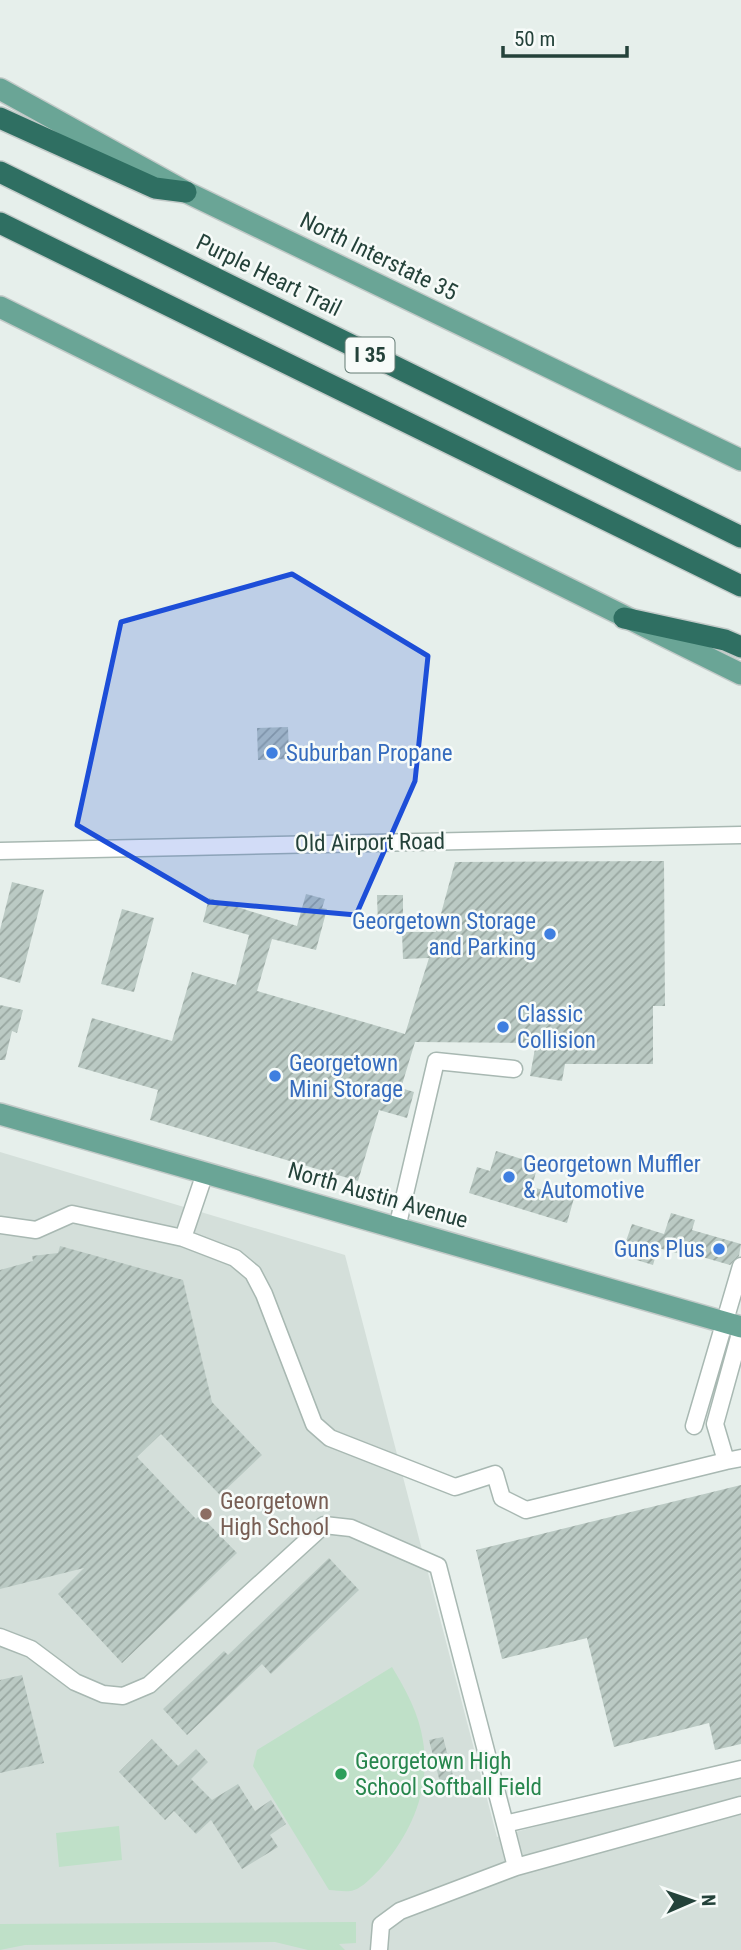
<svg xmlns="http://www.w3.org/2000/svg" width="741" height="1950" viewBox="0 0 741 1950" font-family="'Roboto Condensed',sans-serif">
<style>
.built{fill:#d4dfda}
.green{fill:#bfe0c8}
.building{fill:url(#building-hatch)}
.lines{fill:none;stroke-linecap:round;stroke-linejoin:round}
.minor-casing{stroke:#a8b8b2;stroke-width:19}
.major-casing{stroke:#c2cac8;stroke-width:24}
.highway-casing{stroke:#c2cac8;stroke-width:24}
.minor{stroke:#fff;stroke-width:16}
.major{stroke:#6aa596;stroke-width:21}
.highway{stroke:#2f6f62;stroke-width:21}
.marked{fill:#1d4ed8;fill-opacity:0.2;stroke:#1d4ed8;stroke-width:5;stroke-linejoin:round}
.shop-dot{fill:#3f7fe0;stroke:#f7fbf9;stroke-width:2.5}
.education-dot{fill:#8d6e63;stroke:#f7fbf9;stroke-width:2.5}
.leisure-dot{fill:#2e9e5b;stroke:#f7fbf9;stroke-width:2.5}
.labels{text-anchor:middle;stroke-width:5;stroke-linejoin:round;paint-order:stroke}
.shield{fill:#f7fbf9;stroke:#637a73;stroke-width:2}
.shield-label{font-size:21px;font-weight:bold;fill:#24423a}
.street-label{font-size:23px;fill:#24423a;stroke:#f7fbf9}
.shop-label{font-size:23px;fill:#366cbe;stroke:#f7fbf9;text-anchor:start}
.education-label{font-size:23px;fill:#785e54;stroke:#f7fbf9;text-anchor:start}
.leisure-label{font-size:23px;fill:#27864d;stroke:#f7fbf9;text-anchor:start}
</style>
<defs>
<pattern id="building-hatch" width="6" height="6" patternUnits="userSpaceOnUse" patternTransform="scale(1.75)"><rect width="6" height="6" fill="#bbcac4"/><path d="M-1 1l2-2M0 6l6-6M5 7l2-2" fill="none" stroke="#98a6a0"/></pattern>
</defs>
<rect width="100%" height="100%" fill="#e6efeb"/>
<!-- built -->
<path class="built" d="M0 1152 345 1255 497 1837 741 1772V1950H0Z"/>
<!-- green -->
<path class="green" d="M392 1667C406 1690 419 1714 423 1741 431 1789 411 1834 380 1869 373 1876 361 1890 350 1891 344 1892 335 1890 329 1890L253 1766 257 1750Z
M119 1826 122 1860 59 1867 56 1833Z
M356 1922V1943L339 1944 345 1950H308L275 1942 25 1945 0 1950V1924Z"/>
<!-- building -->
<path class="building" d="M288 727 289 759 258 760 257 728Z
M664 861 665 1006H653V1064H565L562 1081 530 1076 536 1043 415 1042 401 1088 414 1092 407 1118 379 1110 358 1181 150 1120 158 1090 78 1067 92 1018 172 1041 192 972 236 985 249 935 203 922 209 898 297 926 306 894 325 899 322 908 327 909 316 950 272 939 257 991 405 1034 429 958 403 959 402 932H436L455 862Z
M12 882 44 890 20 983 0 977V930Z
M377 895H403V927H378Z
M122 909 154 918 134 992 101 984Z
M0 1005 23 1010 17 1033 12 1031 5 1060H0Z
M496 1151 538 1164 532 1187 574 1198 567 1223 469 1193 477 1167 490 1171Z
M671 1213 695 1220 692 1230 741 1244 739 1256 730 1265 685 1252 684 1255 658 1248 653 1265 617 1254 622 1240 626 1241 632 1224 664 1234Z
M60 1246 183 1280 212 1402 262 1455 220 1495 161 1434 137 1457 196 1519 200 1515 237 1553 122 1663 58 1594 84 1568 0 1589V1270L33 1261 32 1256 58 1253Z
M741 1485V1744L715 1750 709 1723 614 1747 587 1638 502 1659 476 1550Z
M329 1558 359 1590 271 1674 262 1664 187 1735 163 1709 224 1651 228 1655Z
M22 1675 44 1763 0 1773V1680Z
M443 1737 455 1783 441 1786 429 1740Z
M152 1739 178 1766 196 1749 208 1762 191 1779 212 1800 238 1784 255 1811 271 1800 286 1824 270 1835 278 1847 242 1869 211 1820 196 1834 174 1811 165 1820 119 1772Z"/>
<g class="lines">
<!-- minor casing -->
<g class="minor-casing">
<path id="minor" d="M0 851 741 835
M0 1225 36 1230 72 1214 183 1238 235 1258 253 1273 264 1294 314 1424 330 1438 455 1487 495 1474 502 1498 526 1510 726 1461
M397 1228 436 1061 514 1069
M183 1238 205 1173
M741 1330 715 1424 726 1461 741 1458
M694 1426 741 1266
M0 1637 31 1649 75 1682 103 1694 123 1696 149 1685 324 1525 351 1528 438 1566 505 1824 741 1769
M505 1824 516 1867
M379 1950 381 1925 400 1911 516 1867 741 1805"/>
</g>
<!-- major casing -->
<g class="major-casing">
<path id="major" d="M0 89 186 192 741 460
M0 307 741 674
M0 1114 741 1327"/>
</g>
<!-- highway casing -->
<g class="highway-casing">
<path id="highway" d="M0 118 155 188 186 192
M0 172 741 537
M0 223 741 586
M624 618 725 640 741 647"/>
</g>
<!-- minor -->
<use href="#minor" class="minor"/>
<!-- major -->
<use href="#major" class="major"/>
<!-- highway -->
<use href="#highway" class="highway"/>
</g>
<!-- marked area -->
<path class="marked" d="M292 574 428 656 415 781 356 915 209 902 77 825 121 622Z"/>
<!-- markers -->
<g class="shop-dot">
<circle cx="272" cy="753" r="7"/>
<circle cx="550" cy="934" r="7"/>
<circle cx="503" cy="1027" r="7"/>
<circle cx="275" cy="1076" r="7"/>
<circle cx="509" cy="1177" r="7"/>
<circle cx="719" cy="1249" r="7"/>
</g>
<circle class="education-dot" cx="206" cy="1514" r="7"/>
<circle class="leisure-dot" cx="341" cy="1774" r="7"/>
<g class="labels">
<!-- shield labels -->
<rect class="shield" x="345.5" y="337.5" width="49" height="35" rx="5"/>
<g class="shield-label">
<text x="370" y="362">I 35</text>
</g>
<!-- street labels -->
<g class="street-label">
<text transform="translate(379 256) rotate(26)" y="8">North Interstate 35</text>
<text transform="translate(269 275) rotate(26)" y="8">Purple Heart Trail</text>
<text transform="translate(370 842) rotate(-1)" y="8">Old Airport Road</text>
<text transform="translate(378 1195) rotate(16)" y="8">North Austin Avenue</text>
</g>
<!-- shop labels -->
<g class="shop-label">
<text x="286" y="761">Suburban Propane</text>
<text x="536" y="929" text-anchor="end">Georgetown Storage<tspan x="536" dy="26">and Parking</tspan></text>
<text x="517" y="1022">Classic<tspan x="517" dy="26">Collision</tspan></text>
<text x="289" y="1071">Georgetown<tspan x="289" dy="26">Mini Storage</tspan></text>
<text x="523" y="1172">Georgetown Muffler<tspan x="523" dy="26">&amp; Automotive</tspan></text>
<text x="705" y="1257" text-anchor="end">Guns Plus</text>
</g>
<!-- education labels -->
<g class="education-label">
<text x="220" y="1509">Georgetown<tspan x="220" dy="26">High School</tspan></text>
</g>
<!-- leisure labels -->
<g class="leisure-label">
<text x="355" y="1769">Georgetown High<tspan x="355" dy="26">School Softball Field</tspan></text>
</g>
</g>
<!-- north arrow -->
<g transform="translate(692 1901) rotate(88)" stroke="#f7fbf9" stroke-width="5" paint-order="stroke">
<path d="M0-5L12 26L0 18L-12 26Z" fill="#24423a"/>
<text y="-10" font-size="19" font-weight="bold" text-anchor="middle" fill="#24423a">N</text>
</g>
<!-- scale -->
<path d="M503 46v10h124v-10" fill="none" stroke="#24423a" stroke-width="3.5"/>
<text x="514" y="46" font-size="21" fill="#24423a" stroke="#f7fbf9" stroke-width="5" paint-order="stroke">50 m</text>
</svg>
